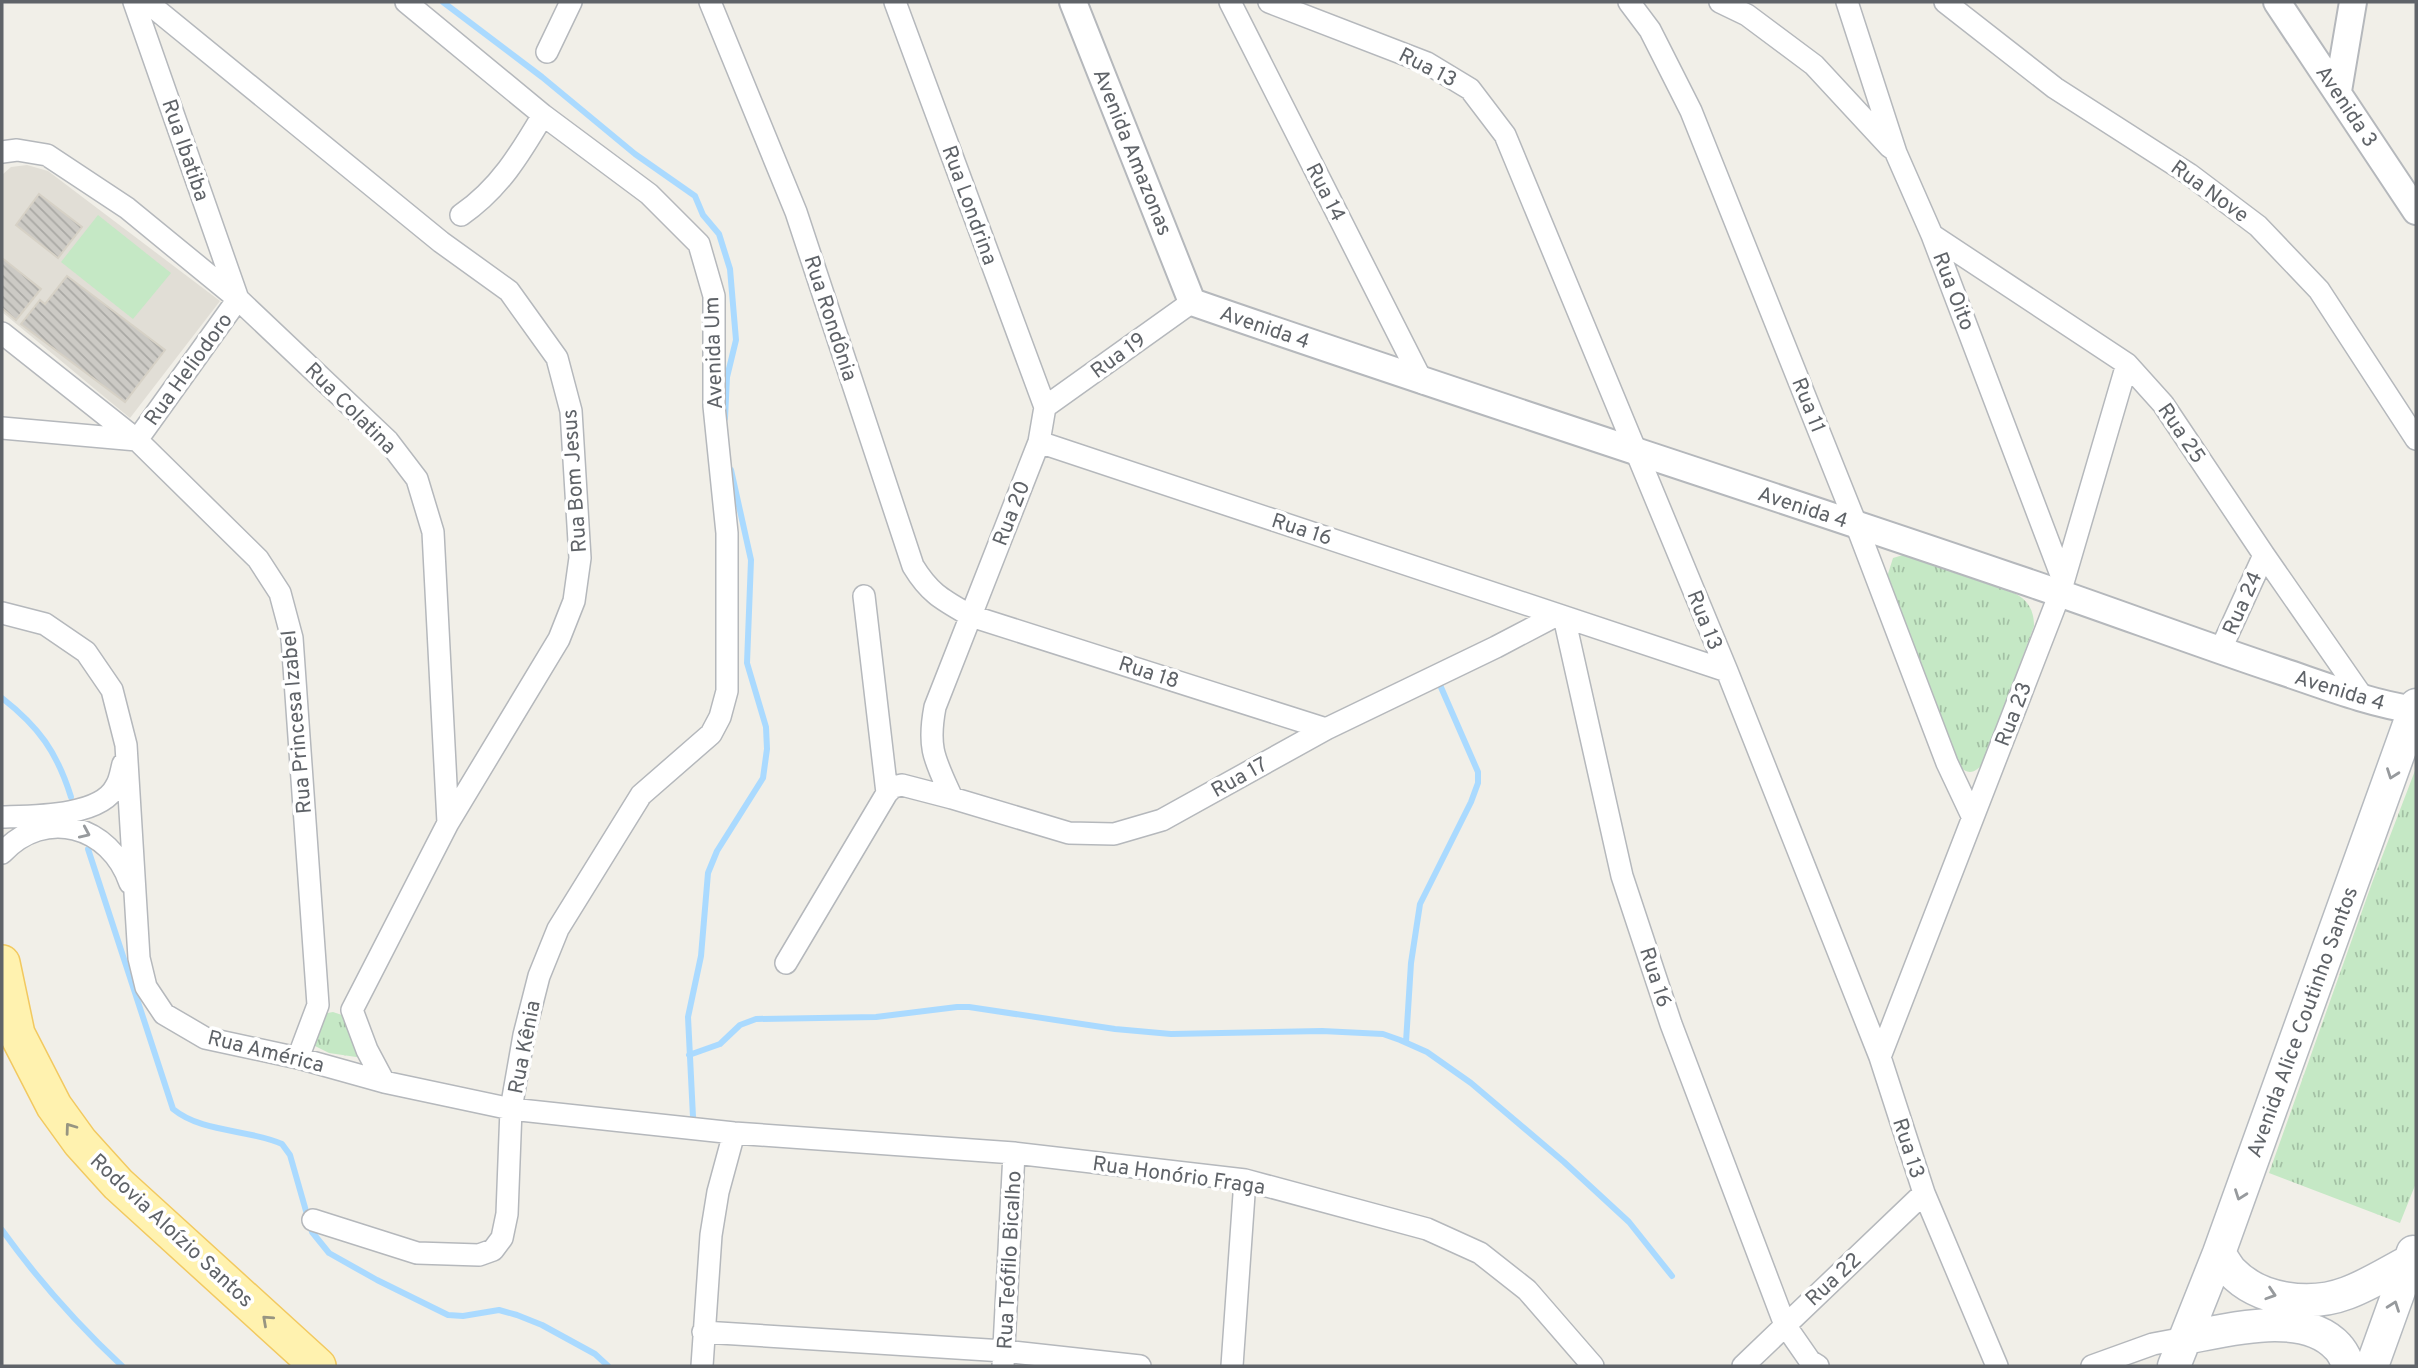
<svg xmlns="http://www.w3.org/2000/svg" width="2418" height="1368" viewBox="0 0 2418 1368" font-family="Overpass,sans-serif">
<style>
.education{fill:#e1ded6}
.grass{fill:url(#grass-tufts)}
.pitch{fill:#c5e8c5}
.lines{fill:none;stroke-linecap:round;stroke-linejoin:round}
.stream{stroke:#aadaff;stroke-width:6}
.building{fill:url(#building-back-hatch);stroke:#d6d1c6;stroke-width:2}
.minor-casing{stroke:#b5b8bc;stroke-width:24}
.tertiary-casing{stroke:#b5b8bc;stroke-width:30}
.secondary-casing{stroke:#b6babf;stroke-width:35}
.primary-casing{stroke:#f2c960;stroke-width:38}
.minor{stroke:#fff;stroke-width:21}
.tertiary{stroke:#fff;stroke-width:26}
.secondary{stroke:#fff;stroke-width:32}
.primary{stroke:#fff2af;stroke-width:35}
.oneway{stroke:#979a9d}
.oneway2{stroke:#979581}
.labels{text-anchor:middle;stroke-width:7;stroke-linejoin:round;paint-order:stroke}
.street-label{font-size:21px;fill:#5f6368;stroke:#fff}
</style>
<defs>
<pattern id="grass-tufts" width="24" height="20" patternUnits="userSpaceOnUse" patternTransform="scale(1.75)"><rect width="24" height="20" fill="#c5e8c5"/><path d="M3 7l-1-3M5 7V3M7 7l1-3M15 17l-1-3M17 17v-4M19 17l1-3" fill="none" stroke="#a3c0a4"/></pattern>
<pattern id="building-back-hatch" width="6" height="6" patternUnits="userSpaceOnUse" patternTransform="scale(1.75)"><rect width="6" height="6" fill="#cccac5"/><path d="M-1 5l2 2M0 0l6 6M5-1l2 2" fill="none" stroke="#a9a8a4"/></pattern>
</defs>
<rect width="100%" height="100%" fill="#f1efe8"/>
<!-- education -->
<path class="education" d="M27 165 48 171 220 301 130 418 2 312V175L11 167Z"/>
<!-- grass -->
<path class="grass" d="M1903 555 2014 593C2028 600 2034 610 2034 626L1984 762C1978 771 1968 777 1960 766L1922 674 1887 577 1893 558Z
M2416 768V1183L2400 1223 2269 1173 2372 883Z
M333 1012 348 1017 363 1058 329 1053 313 1045 322 1014Z"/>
<!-- pitch -->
<path class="pitch" d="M98 215 171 273 133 319 61 262Z"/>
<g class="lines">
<!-- stream -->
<path class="stream" d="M443 2 542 77 635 154 695 196 703 215 719 234 730 269 736 340 727 377 725 418
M2 698C39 727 57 752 71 797
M88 849 173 1109C202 1133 249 1129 282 1144L290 1155 312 1232 329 1253 377 1280 448 1315 463 1316 499 1310 517 1315 542 1325 595 1354 608 1366
M1406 1042 1411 963 1420 904 1471 802 1478 783V772L1440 685
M689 1055 720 1044 740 1025 756 1019 876 1017 957 1007H969L1115 1029 1171 1034 1322 1031 1383 1034 1400 1040 1427 1052 1471 1083 1564 1162 1629 1222 1672 1276
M693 1117 688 1017 701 956 708 873 717 851 763 778 767 749 766 727 747 663 751 560 731 470
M2 1230C38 1280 77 1324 122 1366"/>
</g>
<!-- building -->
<path class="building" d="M39 194 82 227 58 258 16 225Z
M2 258 41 289 16 320 2 308Z
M67 276 165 350 125 402 21 324 40 300 45 304Z"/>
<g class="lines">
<!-- minor casing -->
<g class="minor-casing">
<path id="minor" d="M134 2 238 299
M147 2 441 242 509 291 557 358 571 411 580 558 574 601 559 639 448 823 352 1010
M710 2 796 212 913 566C930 594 943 600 971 616L1326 729
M895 2 1045 407 1039 442 935 707C927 749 935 760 952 798
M1230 2 1423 383
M1269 2 1427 63 1470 89 1505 135 1727 671 1880 1057 1924 1193 1997 1366
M1629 2 1650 30 1691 111 1856 524 1947 763 1972 816
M1720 2 1747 15 1814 65 1890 147
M1847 2 1896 153 1932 235 2063 580
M1945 2 2055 88 2189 174 2258 226 2319 290 2416 439
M547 52 571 2
M2 152 17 150 47 155 127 208 238 299 388 441 417 479 433 532 448 823
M461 215C499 189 520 154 543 115
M1932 235 2127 364 2163 404 2264 555 2364 699
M2 333 137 440 258 559 280 593 292 638 318 1005 298 1058
M1045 407 1192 302
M2 428 137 440
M137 440 238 299
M1039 442 1727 671
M864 596 887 793
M2 613 45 624 86 652 112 690 126 745 139 958 146 987 164 1014 205 1038 298 1058 384 1082 511 1109 734 1133 1014 1153 1245 1180 1427 1229 1480 1253 1527 1290 1593 1366
M1564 617 1622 876 1671 1024 1785 1325 1810 1361 1818 1366
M2220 651 2264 555
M2 817C32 816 101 817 116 786 120 780 121 771 123 764
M2 853C45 807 110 825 130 883
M786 963 887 793 893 787 902 785 952 798 1069 833 1114 834 1162 820 1326 729 1496 647 1557 615
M352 1010 367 1050 384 1082
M1880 1057 2060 593 2127 364
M313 1220 417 1253 479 1255 493 1250 502 1238 507 1214 511 1109 524 1035 539 976 558 929 641 795 711 734 720 717 727 691V533L714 406V296L699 244 649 194 543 115 406 2
M703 1332 1004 1351 1140 1366
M702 1366 711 1235 718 1192 734 1133
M1003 1366 1014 1153
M1232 1366 1245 1180
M1743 1366 1924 1193
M2092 1366 2153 1344 2185 1338"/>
</g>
<!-- tertiary casing -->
<g class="tertiary-casing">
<path id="tertiary" d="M1073 2 1192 302C1463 396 1737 483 2009 576 2099 606 2188 640 2278 670 2323 685 2368 703 2415 710
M2277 2 2416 211
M2338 91 2353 2"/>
</g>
<!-- secondary casing -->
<g class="secondary-casing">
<path id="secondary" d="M2219 1253C2223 1259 2227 1266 2231 1271 2259 1301 2310 1307 2347 1293 2369 1285 2389 1272 2410 1261
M2185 1338C2228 1330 2304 1309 2338 1347 2343 1352 2346 1360 2349 1366
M2174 1366 2219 1253 2416 705
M2372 1366 2413 1252"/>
</g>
<!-- primary casing -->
<g class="primary-casing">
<path id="primary" d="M2 963 17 1034 54 1106 80 1142 118 1184 318 1366"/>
</g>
<!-- minor -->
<use href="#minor" class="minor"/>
<!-- tertiary -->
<use href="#tertiary" class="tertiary"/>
<!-- secondary -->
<use href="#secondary" class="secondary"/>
<!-- primary -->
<use href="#primary" class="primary"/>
</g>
<!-- one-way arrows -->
<defs><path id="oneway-chevron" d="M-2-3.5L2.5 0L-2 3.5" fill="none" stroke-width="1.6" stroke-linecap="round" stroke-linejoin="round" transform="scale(1.75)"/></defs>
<g class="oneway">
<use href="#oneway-chevron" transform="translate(2392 774) rotate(110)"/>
<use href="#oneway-chevron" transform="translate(85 833) rotate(24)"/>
<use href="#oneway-chevron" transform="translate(2240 1195) rotate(110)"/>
<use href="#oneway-chevron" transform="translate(2271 1294) rotate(18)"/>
<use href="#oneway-chevron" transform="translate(2394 1306) rotate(-70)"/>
</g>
<g class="oneway2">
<use href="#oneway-chevron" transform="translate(70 1128) rotate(-126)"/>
<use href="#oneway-chevron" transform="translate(267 1320) rotate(-138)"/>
</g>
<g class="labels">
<!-- street labels -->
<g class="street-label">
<text transform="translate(1428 67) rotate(27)" y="7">Rua 13</text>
<text transform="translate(2347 106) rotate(56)" y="7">Avenida 3</text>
<text transform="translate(186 150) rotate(71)" y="7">Rua Ibatiba</text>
<text transform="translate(1133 152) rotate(68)" y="7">Avenida Amazonas</text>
<text transform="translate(2210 191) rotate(36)" y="7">Rua Nove</text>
<text transform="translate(1326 192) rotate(63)" y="7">Rua 14</text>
<text transform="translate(970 205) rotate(70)" y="7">Rua Londrina</text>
<text transform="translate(1954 291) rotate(69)" y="7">Rua Oito</text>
<text transform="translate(831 318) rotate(72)" y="7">Rua Rondônia</text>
<text transform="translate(1265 327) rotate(19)" y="7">Avenida 4</text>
<text transform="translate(713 353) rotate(-92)" y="7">Avenida Um</text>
<text transform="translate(1118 355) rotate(-36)" y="7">Rua 19</text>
<text transform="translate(188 369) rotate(-54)" y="7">Rua Heliodoro</text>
<text transform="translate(1809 405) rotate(68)" y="7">Rua 11</text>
<text transform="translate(351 408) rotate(45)" y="7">Rua Colatina</text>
<text transform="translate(2182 433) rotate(56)" y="7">Rua 25</text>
<text transform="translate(574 481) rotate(-94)" y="7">Rua Bom Jesus</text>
<text transform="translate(1803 507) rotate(18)" y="7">Avenida 4</text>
<text transform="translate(1011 513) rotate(-69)" y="7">Rua 20</text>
<text transform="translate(1302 529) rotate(18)" y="7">Rua 16</text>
<text transform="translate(2242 603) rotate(-66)" y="7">Rua 24</text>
<text transform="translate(1705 620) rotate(68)" y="7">Rua 13</text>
<text transform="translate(1149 672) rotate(18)" y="7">Rua 18</text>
<text transform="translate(2340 690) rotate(17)" y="7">Avenida 4</text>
<text transform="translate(2013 714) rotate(-69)" y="7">Rua 23</text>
<text transform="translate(296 722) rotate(-95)" y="7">Rua Princesa Izabel</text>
<text transform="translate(1239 777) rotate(-29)" y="7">Rua 17</text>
<text transform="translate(1656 977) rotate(72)" y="7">Rua 16</text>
<text transform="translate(2302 1022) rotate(-70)" y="7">Avenida Alice Coutinho Santos</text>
<text transform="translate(524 1047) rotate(-79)" y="7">Rua Kênia</text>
<text transform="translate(266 1051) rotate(14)" y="7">Rua América</text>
<text transform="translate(1909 1148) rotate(72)" y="7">Rua 13</text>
<text transform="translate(1179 1175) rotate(8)" y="7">Rua Honório Fraga</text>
<text transform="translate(172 1230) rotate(43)" y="7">Rodovia Aloízio Santos</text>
<text transform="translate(1009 1260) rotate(-87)" y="7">Rua Teófilo Bicalho</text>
<text transform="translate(1833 1279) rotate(-43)" y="7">Rua 22</text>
</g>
</g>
<!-- border -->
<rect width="2418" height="1368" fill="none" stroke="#5f6368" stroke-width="7"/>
</svg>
